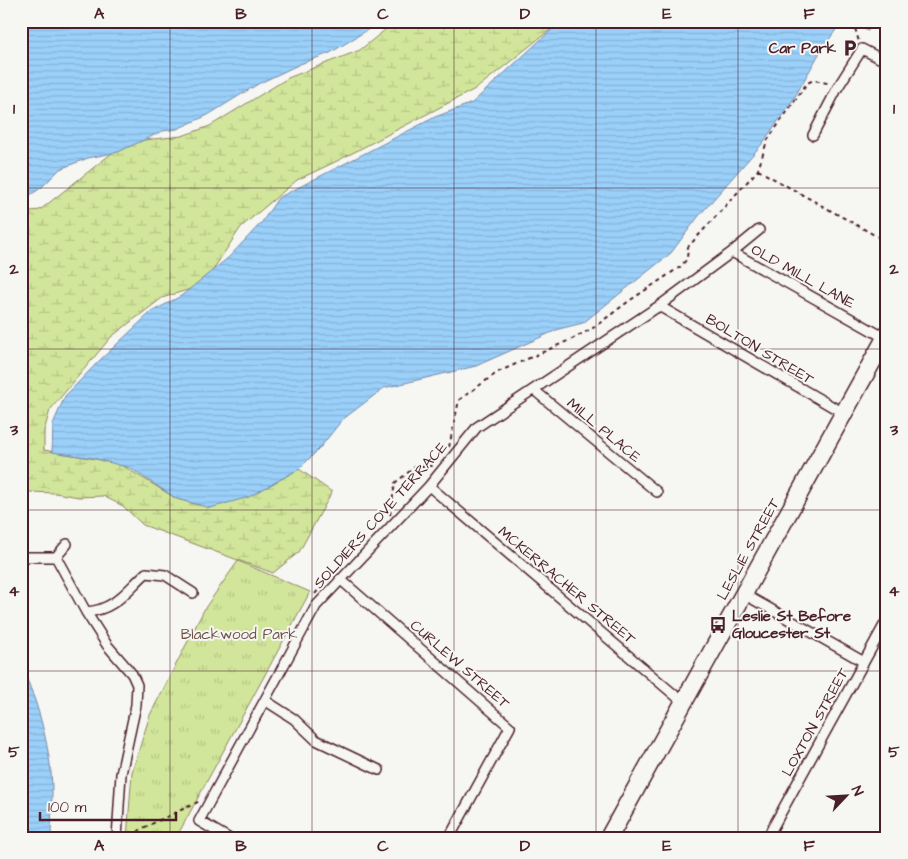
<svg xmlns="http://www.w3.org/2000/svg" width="908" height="859" viewBox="0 0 908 859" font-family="'Architects Daughter',sans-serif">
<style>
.wetland{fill:url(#wetland-marsh);stroke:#8e8262}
.park{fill:url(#park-tufts);stroke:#8e8262}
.water{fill:url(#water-rules);stroke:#7a89a7}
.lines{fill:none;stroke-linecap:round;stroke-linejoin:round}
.minor-casing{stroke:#4a1f2b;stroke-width:12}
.path{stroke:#4a1f2b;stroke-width:2;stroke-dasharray:4 4;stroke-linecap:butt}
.minor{stroke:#f6f6f2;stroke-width:9}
.grid{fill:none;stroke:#4a1f2b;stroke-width:1;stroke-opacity:0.55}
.labels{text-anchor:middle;stroke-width:4;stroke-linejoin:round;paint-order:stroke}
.poi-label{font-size:15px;font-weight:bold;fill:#4a1f2b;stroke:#f6f6f2;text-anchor:end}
.street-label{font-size:15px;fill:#4a1f2b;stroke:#f6f6f2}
.park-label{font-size:15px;fill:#6c5147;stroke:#f6f6f2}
.neatline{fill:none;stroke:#4a1f2b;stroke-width:2}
.grid-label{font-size:16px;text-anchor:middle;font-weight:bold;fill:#4a1f2b}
</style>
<defs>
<pattern id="wetland-marsh" width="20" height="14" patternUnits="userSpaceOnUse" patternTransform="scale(1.25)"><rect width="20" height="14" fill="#d1e69a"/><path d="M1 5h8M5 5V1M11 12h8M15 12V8" fill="none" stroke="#b5c585"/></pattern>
<pattern id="park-tufts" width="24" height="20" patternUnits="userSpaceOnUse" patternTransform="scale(1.25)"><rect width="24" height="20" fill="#d1e69a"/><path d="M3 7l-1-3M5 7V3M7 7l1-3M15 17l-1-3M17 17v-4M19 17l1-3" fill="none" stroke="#b5c585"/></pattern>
<pattern id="water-rules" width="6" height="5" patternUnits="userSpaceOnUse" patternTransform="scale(1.25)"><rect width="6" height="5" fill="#9ad0f9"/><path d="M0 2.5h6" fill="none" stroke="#86b2d6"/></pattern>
</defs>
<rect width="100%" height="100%" fill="#f6f6f2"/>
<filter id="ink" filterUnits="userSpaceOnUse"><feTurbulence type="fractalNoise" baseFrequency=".02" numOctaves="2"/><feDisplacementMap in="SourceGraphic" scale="10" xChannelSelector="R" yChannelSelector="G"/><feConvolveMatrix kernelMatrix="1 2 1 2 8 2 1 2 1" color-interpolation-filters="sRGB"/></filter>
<g filter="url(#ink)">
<!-- wetland -->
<path class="wetland" d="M396 21H561L477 88 337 161 297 180 241 227 203 285 162 298 111 337 50 410 44 431V450L118 463 177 499 199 505 259 491 299 469 332 492 299 552 273 573 143 525 123 506 103 496 79 497 55 493 30 492 21 488V212L40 210 112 153 144 140 182 136 210 126 288 78 360 50Z"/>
<!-- park -->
<path class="park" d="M856 21H873L868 31 856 26Z
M238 561 310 592 176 838H127L132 772 150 715 205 608Z"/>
<!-- water -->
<path class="water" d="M21 21H382L330 53 300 64 258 84 208 115 177 129 163 131 118 152 88 158 60 169 41 188 21 201Z
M561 21H842L819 54 793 100 762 144 698 217 671 253 583 323 559 329 476 366 384 388 342 420 319 449 299 469 249 497 210 508 177 499 130 468 93 458 52 452 53 424 65 396 98 362 151 312 181 296 229 257 262 222 278 198 435 117 472 103Z
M21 667C38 699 52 755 52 791 52 807 51 822 51 838H21Z"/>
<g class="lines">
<!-- minor casing -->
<g class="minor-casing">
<path id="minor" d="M813 135 838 87 862 49 887 62
M732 252 887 339
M659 306 845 414
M534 390 657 492
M429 486 684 703
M21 557H56L86 612 107 645 132 674 137 685 136 705 121 774 117 838
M56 557 67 544
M340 579 510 727 449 838
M742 593 864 662
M86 612C115 610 126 591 146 573L165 575 193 593
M266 701 294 719 316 740 379 770
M228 838 199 821 316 606 429 486 477 427 659 306 732 252 759 230
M604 838 887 327
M613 838 887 343
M767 838 887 620"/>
</g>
<!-- path -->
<path class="path" d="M853 21 859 42
M758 170 887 242
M449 447 459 400 498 372 572 339 593 328 629 301 680 267 687 259 688 247 758 170 767 141 807 83 814 80 831 84
M390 515 395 483 416 466H434
M315 594 323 584
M132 838 141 829 200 801"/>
<!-- minor -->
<use href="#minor" class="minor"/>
</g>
</g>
<!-- grid -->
<path class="grid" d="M170 21V838M312 21V838M454 21V838M596 21V838M738 21V838M21 188H887M21 349H887M21 510H887M21 671H887"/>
<!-- icons -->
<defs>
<g id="parking-bare" transform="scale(1.35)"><path d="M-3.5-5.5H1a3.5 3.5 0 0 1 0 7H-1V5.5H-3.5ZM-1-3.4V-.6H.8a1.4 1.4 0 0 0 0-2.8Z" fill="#4a1f2b" stroke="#f6f6f2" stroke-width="2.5" paint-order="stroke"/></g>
<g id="bus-bare" transform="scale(1.35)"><path d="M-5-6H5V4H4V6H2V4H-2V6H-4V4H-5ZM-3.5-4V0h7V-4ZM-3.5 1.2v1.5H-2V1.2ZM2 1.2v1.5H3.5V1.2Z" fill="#4a1f2b" stroke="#f6f6f2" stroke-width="2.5" paint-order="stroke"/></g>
</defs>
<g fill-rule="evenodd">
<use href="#parking-bare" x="850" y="48"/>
<use href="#bus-bare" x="718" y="625"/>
</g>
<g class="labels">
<!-- poi labels -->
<g class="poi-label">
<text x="836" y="53">Car Park</text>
<text x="732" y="621" text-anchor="start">Leslie St Before<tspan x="732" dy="17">Gloucester St</tspan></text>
</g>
<!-- street labels -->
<g class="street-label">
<text transform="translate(803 276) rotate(29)" y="5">OLD MILL LANE</text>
<text transform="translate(760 349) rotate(31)" y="5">BOLTON STREET</text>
<text transform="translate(604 430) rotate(40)" y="5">MILL PLACE</text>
<text transform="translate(380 515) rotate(-48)" y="5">SOLDIERS COVE TERRACE</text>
<text transform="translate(748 549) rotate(-61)" y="5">LESLIE STREET</text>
<text transform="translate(567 585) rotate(40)" y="5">MCKERRACHER STREET</text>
<text transform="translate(460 664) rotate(41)" y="5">CURLEW STREET</text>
<text transform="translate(815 722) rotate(-61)" y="5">LOXTON STREET</text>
</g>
<!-- park labels -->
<g class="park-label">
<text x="239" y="639">Blackwood Park</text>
</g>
</g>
<!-- margin -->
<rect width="908" height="859" fill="none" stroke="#f6f6f2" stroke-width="55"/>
<!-- north arrow -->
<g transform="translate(846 796) rotate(65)" stroke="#f6f6f2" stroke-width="4" paint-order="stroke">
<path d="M0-4L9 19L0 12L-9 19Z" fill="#4a1f2b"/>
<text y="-8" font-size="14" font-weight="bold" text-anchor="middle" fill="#4a1f2b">N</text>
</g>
<!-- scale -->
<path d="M40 812v8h136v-8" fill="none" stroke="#4a1f2b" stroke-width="2.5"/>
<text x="48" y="812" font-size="15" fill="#4a1f2b" stroke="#f6f6f2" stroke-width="4" paint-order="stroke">100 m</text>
<rect x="28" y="28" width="852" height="804" class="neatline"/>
<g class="grid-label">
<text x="99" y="19">A</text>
<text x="241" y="19">B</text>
<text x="383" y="19">C</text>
<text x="525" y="19">D</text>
<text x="667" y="19">E</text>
<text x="809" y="19">F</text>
<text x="14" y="114">1</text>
<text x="894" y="114">1</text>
<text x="14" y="274">2</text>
<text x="894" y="274">2</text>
<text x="14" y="435">3</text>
<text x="894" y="435">3</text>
<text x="14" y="596">4</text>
<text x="894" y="596">4</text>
<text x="14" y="757">5</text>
<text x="894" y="757">5</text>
<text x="99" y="851">A</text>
<text x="241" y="851">B</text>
<text x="383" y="851">C</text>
<text x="525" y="851">D</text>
<text x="667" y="851">E</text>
<text x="809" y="851">F</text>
</g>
</svg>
